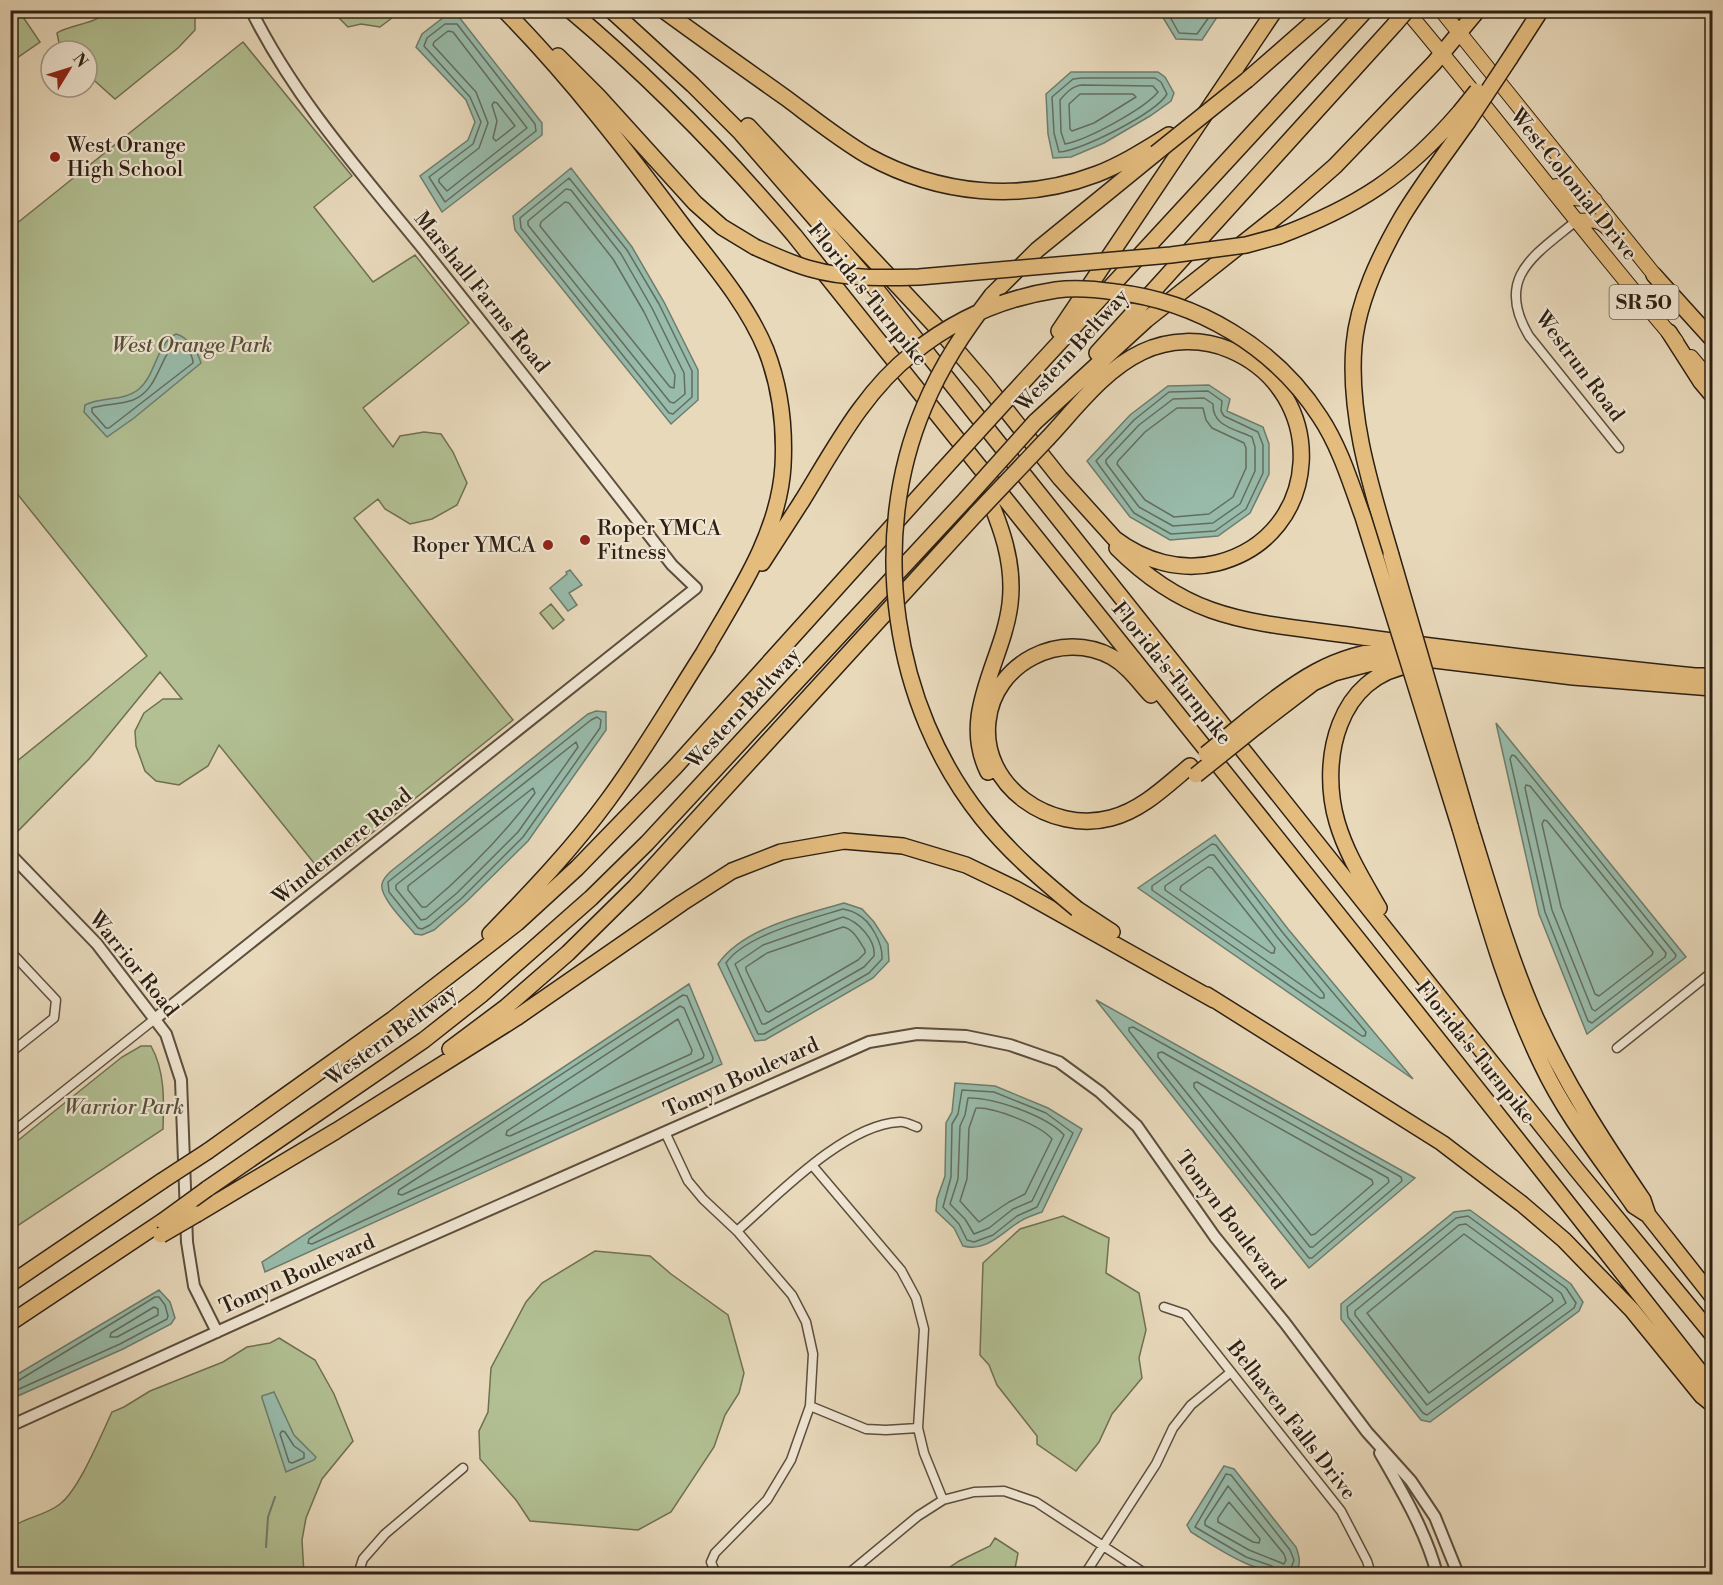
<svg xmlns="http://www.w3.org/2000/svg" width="1723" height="1585" viewBox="0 0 1723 1585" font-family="'Libre Bodoni',serif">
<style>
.green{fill:#b2c093;stroke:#707053;stroke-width:1.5}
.water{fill:#98bbab;stroke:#6d7d6e;stroke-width:1.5}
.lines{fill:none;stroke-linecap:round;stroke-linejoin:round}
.shore{stroke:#626e5f;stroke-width:1.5}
.stream{stroke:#6d7d6e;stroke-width:2}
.minor-casing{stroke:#5c4e3d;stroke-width:11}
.tertiary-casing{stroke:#5c4e3d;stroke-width:14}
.trunk-casing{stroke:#2d2013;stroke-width:16}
.motorway-casing{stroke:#2d2013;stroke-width:18}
.minor{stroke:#f0e6d3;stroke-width:8}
.tertiary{stroke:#f0e6d3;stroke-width:10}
.trunk{stroke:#e4bc7e;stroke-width:14}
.motorway{stroke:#e4bc7e;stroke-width:15}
.motorway-bridge-casing{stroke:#2d2013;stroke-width:18;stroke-linecap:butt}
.motorway-bridge{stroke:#e4bc7e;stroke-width:15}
.poi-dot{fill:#8f2418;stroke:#f0e6d3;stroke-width:2}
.labels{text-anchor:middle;stroke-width:4.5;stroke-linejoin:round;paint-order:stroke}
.shield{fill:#f0e6d3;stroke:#685b4d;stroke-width:1.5}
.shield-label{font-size:20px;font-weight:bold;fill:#2d2013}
.poi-label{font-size:21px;fill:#2d2013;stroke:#f0e6d3;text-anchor:start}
.street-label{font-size:21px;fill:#2d2013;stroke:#f0e6d3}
.park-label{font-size:21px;font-style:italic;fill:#555039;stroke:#f0e6d3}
</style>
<rect width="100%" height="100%" fill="#e8d9bb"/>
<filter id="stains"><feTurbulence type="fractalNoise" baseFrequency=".00333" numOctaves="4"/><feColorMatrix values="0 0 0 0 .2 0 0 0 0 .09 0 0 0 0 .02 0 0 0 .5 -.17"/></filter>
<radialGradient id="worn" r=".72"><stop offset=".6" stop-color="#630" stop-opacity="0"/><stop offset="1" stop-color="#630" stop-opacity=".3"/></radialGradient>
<!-- green -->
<path class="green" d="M11 10 19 11 40 42 11 62Z
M106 11V10L199 11 195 14V30L178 48 115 99 87 74V51H63L59 43 57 33C70 24 99 24 106 11Z
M332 11H401L380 27 361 24 348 27Z
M243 42 352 176 314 207 373 282 415 255 469 323 363 408 393 447 400 436 424 432 441 434 453 452 467 483 457 505 432 519 410 524 385 509 378 499 354 518 513 720 322 873 219 745 208 766 179 785 156 781 145 771 136 746 135 731 144 713 163 699H182L160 672 89 759 15 834 11 829V766L147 656 11 486V228Z
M551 604 564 620 553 629 540 613Z
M141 1046H151C165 1071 164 1100 163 1129L11 1230V1146L122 1057Z
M1063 1216 1109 1238 1106 1273 1139 1293 1146 1330 1139 1358 1142 1378 1112 1414 1099 1442 1076 1471 1037 1444V1436L997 1385 989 1365 980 1355 983 1263 1020 1229Z
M595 1251 650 1256 671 1274 728 1315 744 1373 739 1393 725 1415 714 1447 671 1512 638 1530 530 1521 516 1500 480 1459 479 1431 488 1412 491 1368 526 1302 542 1283Z
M279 1338 315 1360 334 1394 353 1441 322 1479 306 1518 302 1540 304 1574H11V1528C25 1517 45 1516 60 1504 79 1490 101 1435 112 1412L124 1407 150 1391 223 1362 247 1347 270 1343Z
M995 1538 1018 1553 1014 1574H940L959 1561 990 1546Z"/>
<!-- water -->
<path class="water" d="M1159 11H1221L1202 40 1176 39Z
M444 17H459L542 123V135L442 212 420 176 468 140 475 122 466 100 416 47 422 34Z
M1071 72H1158L1165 77 1174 93 1171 101 1150 116 1104 143 1071 157 1053 158 1048 134 1046 94Z
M571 168 632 247 664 302 698 370V400L671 424 515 230 513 216Z
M176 334C188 337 198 352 201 363L134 418 107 437 84 412 85 405C101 396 123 402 139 389 156 375 156 344 176 334Z
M1209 385 1230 399 1227 411 1263 427 1269 444V474L1250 513 1218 536 1170 540 1130 517 1087 461 1130 415 1168 386Z
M570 570 582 585 569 593 577 605 568 611 550 588 567 574 566 572Z
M596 711 606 712V730L528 841 466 902 434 930 422 935 415 934C407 924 379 897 382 884 383 879 386 876 390 872L588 714Z
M1496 723 1686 957 1587 1034 1539 914Z
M1215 835 1288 929 1413 1079 1138 888Z
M844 903 862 909 874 922 888 944 889 961 873 978 765 1040 755 1041 718 964C743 928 803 915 844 903Z
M689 984 722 1064 265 1272 262 1262 532 1088Z
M1096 1000 1415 1178 1309 1268Z
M955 1083 995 1086 1048 1108 1082 1129 1042 1212C1034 1215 1026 1217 1019 1222 1000 1234 986 1252 963 1246L954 1228 936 1211 937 1199 945 1176 946 1123 952 1112Z
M1470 1210 1571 1284 1583 1302 1579 1311 1430 1422 1421 1420 1341 1319V1304L1454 1212Z
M159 1290 170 1302 175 1318 171 1324 123 1349 11 1399V1378Z
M274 1392 294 1435 316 1457 314 1460 286 1472 262 1398V1396Z
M1224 1466 1234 1469 1296 1547C1300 1558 1302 1566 1293 1574 1256 1575 1222 1551 1191 1532L1187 1525Z"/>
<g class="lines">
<!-- shore -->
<path class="shore" d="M1166 10 1179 33 1197 34 1214 10
M445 24H457L535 124 536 131 445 202 429 177 473 144 481 122 470 97 424 46 427 38Z
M448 31 453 32 527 128 447 191 439 182V179L479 148 488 123 476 92 433 45 434 42Z
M1082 78H1155L1161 82 1167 94C1156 113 1081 151 1059 152L1054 133 1052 97 1073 79Z
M1082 85 1153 86 1158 92C1144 109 1087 140 1065 144L1061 132 1060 100C1066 93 1072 86 1082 85Z
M1080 94H1133L1136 97 1094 123 1072 131 1070 129 1069 104Z
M494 102 497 103 515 126 496 141 493 138 497 121 492 105Z
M569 178 627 250 659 304 692 371V397L673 414 669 413 521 228 520 218Z
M566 189 571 190 621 254 652 308 684 373 685 394 674 403 670 402 528 225V221Z
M565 202 569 203 613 259 644 312 675 375 674 388 670 387 540 226 541 222Z
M176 341C184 344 193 354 193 363L109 428H106L92 412V408C105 404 119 405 133 400 158 390 159 359 176 341Z
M1208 391 1222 401 1221 411 1224 416 1258 432 1263 445V473L1246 509 1215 531 1171 534 1134 513 1096 461 1134 420 1169 392Z
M1173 399 1204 398 1213 404C1212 426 1235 429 1252 437L1255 447V471L1240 504 1213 523 1173 526 1139 507 1106 463V460L1139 425Z
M1177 408H1203L1206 420 1212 428 1244 443 1246 448V468L1233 497 1209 514 1174 517 1145 500 1117 464 1118 461 1145 432Z
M597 717 601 720 600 728 523 837 462 898 430 925 422 929 418 928 389 892 388 882 591 720Z
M576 742 578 747 518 832 457 893 426 919 421 920 396 889V885Z
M1512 755 1515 756 1676 955 1675 958 1592 1023 1588 1021 1545 912 1510 759Z
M1526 785 1530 786 1666 953 1665 957 1595 1011 1592 1009 1552 910 1525 788Z
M533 788 535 793C504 835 466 873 426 907H422L408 890V886Z
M1544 820 1547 821 1653 952 1652 955 1599 996 1595 994 1561 907 1542 824Z
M1212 844 1216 845 1283 933 1366 1032 1365 1036H1362L1152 890V886Z
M1210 855H1214L1277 937 1324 994V998H1320L1165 890V886Z
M1208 867 1212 868 1275 948 1274 953H1271L1180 890 1181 886Z
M843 909C847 910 853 911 857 914 871 921 883 944 882 959L869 973 764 1034H758L726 963C745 935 811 919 843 909Z
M843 917C858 921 876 940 874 956L864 967 765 1024H762L735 964 763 945Z
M843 927C854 929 859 941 865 950V953L858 960 769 1012 766 1011 746 970V967L767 953Z
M683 995 687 996 713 1058 712 1062 312 1244 308 1243 309 1239Z
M680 1006 684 1008 704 1055 703 1058 402 1195 398 1194 399 1190Z
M678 1019 692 1050 691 1054 510 1136 506 1135 507 1131Z
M1133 1027 1401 1177 1402 1181 1312 1258H1309L1129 1031V1028Z
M1162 1052 1388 1178 1389 1182 1313 1247H1310L1158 1057V1053Z
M1197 1082 1372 1180 1373 1184 1315 1234 1311 1235 1194 1087V1083Z
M962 1090 994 1092 1046 1113 1073 1133 1037 1207 1017 1216 993 1235 974 1242 967 1240 959 1224 943 1207 951 1177 952 1124 958 1114Z
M968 1098C993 1097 1047 1116 1064 1135L1032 1201 1013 1209 989 1228 974 1234 965 1219 950 1204 958 1179 960 1126 965 1115Z
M976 1108C994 1107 1040 1125 1052 1139L1025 1194 1009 1202 979 1222 960 1201 967 1179 969 1128Z
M1468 1216 1566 1288 1576 1303 1574 1308 1427 1415 1423 1413 1348 1317 1347 1307 1456 1218Z
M1466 1224 1561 1293 1566 1303 1427 1405 1355 1315V1311L1459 1225Z
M1464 1234 1552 1298 1553 1301 1429 1393 1367 1313Z
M154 1307 158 1309V1315L117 1337H110L111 1333Z
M10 1382H16L155 1297H159L165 1305 168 1316 167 1319 120 1344 10 1393
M282 1431 285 1432 294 1446 304 1453V1458L292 1463 289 1462 280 1434Z
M1228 1486 1284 1554 1286 1560 1284 1564 1249 1550 1205 1525V1521Z
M1229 1502 1260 1539 1259 1543 1253 1542 1218 1522V1518Z
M1276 1574 1272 1566 1246 1557 1195 1527 1226 1474 1231 1475 1290 1550 1294 1560 1289 1574"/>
<!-- stream -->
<path class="stream" d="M266 1547 268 1517 275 1497"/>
<!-- minor casing -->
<g class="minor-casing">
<path id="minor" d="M1576 221C1535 255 1494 277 1529 336L1619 448
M10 951 56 1000 54 1018 10 1053
M1617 1048 1712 972
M665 1132 688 1181 703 1199 737 1231 792 1295 806 1322 813 1354 810 1406 791 1460 767 1500 715 1553 711 1562 716 1574
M10 1134 156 1018
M812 1165 901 1270 916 1298 924 1329 918 1428 924 1453 943 1500
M737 1231C777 1196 844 1125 899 1122 905 1121 911 1125 917 1127
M1164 1307 1185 1314 1341 1511 1367 1561 1371 1574
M810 1406 866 1429 886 1430 918 1428
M358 1574 363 1559 385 1534 463 1468
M848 1574 918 1516 943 1500 974 1492 1004 1491 1036 1502 1146 1574
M1085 1574 1156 1464 1173 1428 1191 1405 1231 1372"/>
</g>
<!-- tertiary casing -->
<g class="tertiary-casing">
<path id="tertiary" d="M10 854 97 944 166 1034 181 1080 187 1242 194 1286 217 1332
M156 1018 696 588 672 565C590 459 507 354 424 250 362 174 295 99 251 10
M10 1426 364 1265 869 1042 917 1034 966 1036 1010 1045 1059 1062 1100 1092 1137 1126 1215 1237 1285 1323 1367 1432 1411 1481 1435 1517 1458 1574
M1380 1453C1402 1491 1426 1532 1437 1574"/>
</g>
<!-- trunk casing -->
<g class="trunk-casing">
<path id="trunk" d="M1406 10C1498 119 1583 233 1676 341
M1441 10 1661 283
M1556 186 1574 198 1595 200
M1576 221C1596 219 1601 220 1614 235
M1691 357 1712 382"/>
</g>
<!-- motorway casing -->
<g class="motorway-casing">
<path id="motorway" d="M504 10C571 78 629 154 686 230 715 267 748 306 766 350 780 386 785 428 783 466 779 534 737 595 704 652
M570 10C651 78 726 155 794 235 1100 619 1410 1000 1712 1387
M611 10 693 85 741 133 876 289 1577 1170 1712 1334
M663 10C704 40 745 69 786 98 813 118 839 139 868 156 939 195 1021 203 1097 174 1123 164 1146 149 1169 135
M558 56 598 96 695 203 722 227 755 247
M1510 58 1541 10
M1247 80 1327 10
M748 126 942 333 984 382 1060 478 1115 539C1144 561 1181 572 1217 563 1324 536 1330 392 1230 350 1202 338 1169 339 1142 352 1104 370 1076 408 1048 438
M1279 236C1357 207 1405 176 1460 112
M1654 275 1712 339
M992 295 1037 250 1156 153
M1059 331 1275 10
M1669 332 1701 382 1712 395
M1097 353 1395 24
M1012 394 1366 10
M1035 422 1146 320 1286 209 1335 166 1434 63 1478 10
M985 489C1001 526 1015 563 1010 604 1003 662 959 713 988 772
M1117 548C1144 575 1175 597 1211 610 1256 626 1308 629 1355 636 1468 652 1581 664 1695 676H1712
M1391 555C1371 487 1348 416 1354 345 1358 300 1380 255 1402 217 1422 184 1445 154 1467 123
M762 563 802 501
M1151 695C1139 682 1128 666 1112 657 1061 629 994 663 988 721 980 786 1051 834 1111 818 1142 810 1166 786 1190 766
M1250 718C1296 681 1333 654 1393 649
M1257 726 1313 683 1334 673 1383 660 1426 659 1573 677 1712 688
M1470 826C1490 890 1508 954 1535 1016 1564 1081 1603 1141 1643 1200L1648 1215
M1460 828C1484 909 1505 989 1542 1065 1566 1116 1602 1160 1634 1206L1648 1215 1712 1296
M1379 908C1363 880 1346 853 1337 822 1319 760 1338 675 1412 665
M1077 909 1112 932
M490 934C532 891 573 848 608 800 645 750 675 697 708 646
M1207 995 1442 1143 1522 1204 1564 1240 1632 1310 1702 1396 1712 1404
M450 1049 506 1007 568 953 635 887 976 514
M208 1151 393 1019 517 923 577 868 675 767 942 471
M207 1189 424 1040 481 995 591 898 647 843 966 499
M197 1214 336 1131 516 1018 682 903 732 871 781 852 844 841 903 846 966 865 1016 889 1214 1000
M10 1284 162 1181
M10 1323 163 1221"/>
</g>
<!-- minor -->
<use href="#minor" class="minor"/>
<!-- tertiary -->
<use href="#tertiary" class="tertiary"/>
<!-- trunk -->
<use href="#trunk" class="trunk"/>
<!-- motorway -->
<use href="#motorway" class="motorway"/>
<!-- motorway-bridge casing -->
<g class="motorway-bridge-casing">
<path id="motorway-bridge" d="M1395 24 1407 10
M1460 112 1477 91
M1467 123 1510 58
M1156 153 1247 80
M755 247C773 255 792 264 811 269 846 279 883 278 919 277L1171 255 1246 245 1279 236
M992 295C964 332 942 364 924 407 868 539 892 706 982 818 1010 853 1043 881 1077 909
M942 471 1012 394
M966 499 1035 422
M802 501C834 449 864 391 913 353 955 319 1003 298 1056 290 1076 287 1095 289 1115 292 1197 301 1275 347 1320 417 1340 447 1351 484 1363 517L1460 828
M976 514 1048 438
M1391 555 1470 826
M1206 754 1250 718
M1196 775 1257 726
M162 1181 208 1151
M163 1221 207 1189
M161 1235 197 1214"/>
</g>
<!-- motorway-bridge -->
<use href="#motorway-bridge" class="motorway-bridge"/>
</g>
<!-- markers -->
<g class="poi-dot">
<circle cx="55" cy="157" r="6"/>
<circle cx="585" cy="540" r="6"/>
<circle cx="548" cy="545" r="6"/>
</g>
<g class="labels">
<!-- shield labels -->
<rect class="shield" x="1609.5" y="285" width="69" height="34" rx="4.5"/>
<g class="shield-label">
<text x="1644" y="309">SR 50</text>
</g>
<!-- poi labels -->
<g class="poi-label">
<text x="67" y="152">West Orange<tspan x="67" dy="24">High School</tspan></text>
<text x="597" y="535">Roper YMCA<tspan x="597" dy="24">Fitness</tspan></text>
<text x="536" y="552" text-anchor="end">Roper YMCA</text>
</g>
<!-- street labels -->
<g class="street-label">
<text transform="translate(1574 184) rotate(51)" y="7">West Colonial Drive</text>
<text transform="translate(482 292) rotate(51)" y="7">Marshall Farms Road</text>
<text transform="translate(868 294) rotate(51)" y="7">Florida's Turnpike</text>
<text transform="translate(1072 350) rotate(-48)" y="7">Western Beltway</text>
<text transform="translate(1580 366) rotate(53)" y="7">Westrun Road</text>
<text transform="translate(1172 673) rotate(51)" y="7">Florida's Turnpike</text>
<text transform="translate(743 708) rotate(-47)" y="7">Western Beltway</text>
<text transform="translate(342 846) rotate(-39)" y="7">Windermere Road</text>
<text transform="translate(134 964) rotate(51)" y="7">Warrior Road</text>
<text transform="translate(391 1035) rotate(-36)" y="7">Western Beltway</text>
<text transform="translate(1476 1052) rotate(51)" y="7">Florida's Turnpike</text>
<text transform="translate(741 1077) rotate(-24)" y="7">Tomyn Boulevard</text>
<text transform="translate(1231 1220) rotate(53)" y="7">Tomyn Boulevard</text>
<text transform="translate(297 1274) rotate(-24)" y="7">Tomyn Boulevard</text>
<text transform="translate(1292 1420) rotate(52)" y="7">Belhaven Falls Drive</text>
</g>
<!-- park labels -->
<g class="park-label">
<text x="192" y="352">West Orange Park</text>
<text x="124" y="1114">Warrior Park</text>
</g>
</g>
<!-- margin -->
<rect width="1723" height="1585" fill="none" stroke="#e8d9bb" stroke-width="36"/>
<rect x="12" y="12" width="1699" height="1561" fill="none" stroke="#2d2013" stroke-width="3"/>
<rect x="18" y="18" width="1687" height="1549" fill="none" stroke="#2d2013" stroke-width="1.5"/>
<!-- north arrow -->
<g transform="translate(69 69) rotate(52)"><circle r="28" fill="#f0e6d3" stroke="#a29786" stroke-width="1.5"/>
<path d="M0-4.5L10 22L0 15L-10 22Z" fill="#8f2418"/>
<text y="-9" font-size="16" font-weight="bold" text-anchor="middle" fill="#2d2013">N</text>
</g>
<rect width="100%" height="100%" filter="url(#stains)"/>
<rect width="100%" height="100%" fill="url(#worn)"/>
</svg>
